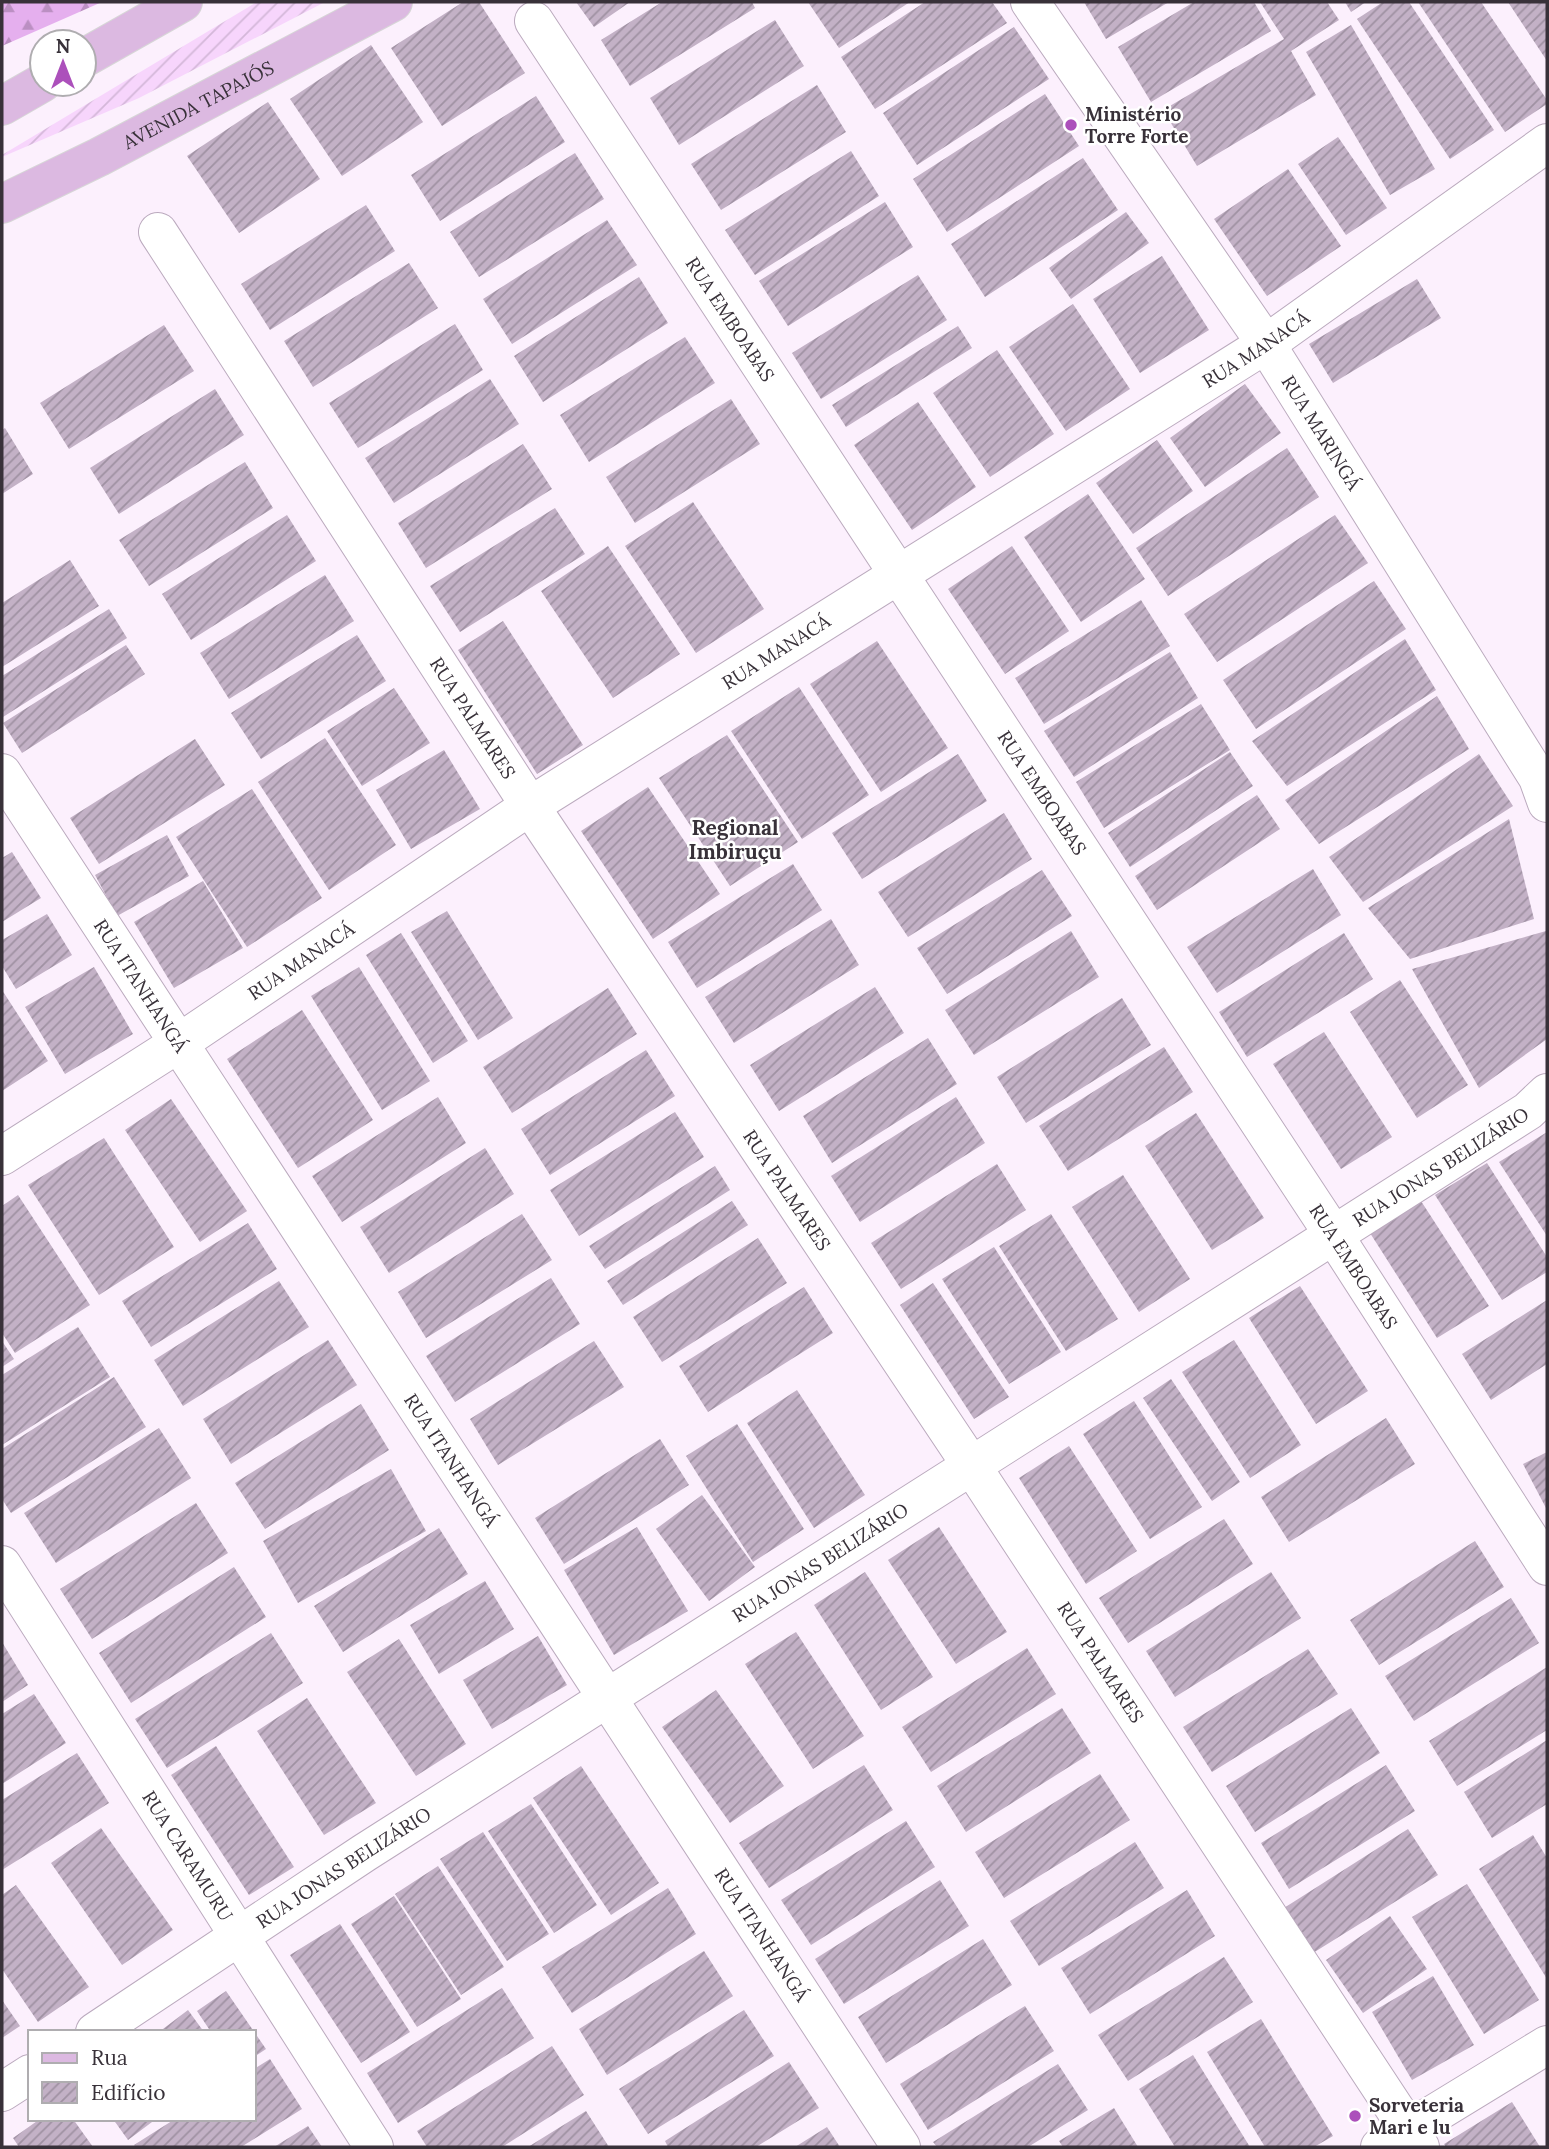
<svg xmlns="http://www.w3.org/2000/svg" width="1549" height="2149" viewBox="0 0 1549 2149" font-family="Lora,serif">
<style>
.forest{fill:url(#forest-firs)}
.garden{fill:url(#garden-furrows)}
.building{fill:url(#building-hatch)}
.lines{fill:none;stroke-linecap:round;stroke-linejoin:round}
.minor-casing{stroke:#bbaabe;stroke-width:40}
.major-casing{stroke:#d7d6d7;stroke-width:40}
.minor{stroke:#fff;stroke-width:38}
.major{stroke:#dcb9e1;stroke-width:38}
.poi-dot{fill:#ac50bb;stroke:#fff;stroke-width:2.5}
.labels{text-anchor:middle;stroke-width:5;stroke-linejoin:round;paint-order:stroke}
.street-label{font-size:19px;fill:#383139;stroke:#fff}
.poi-label{font-size:19px;font-weight:bold;fill:#383139;stroke:#fff;text-anchor:start}
.neighbourhood-label{font-size:21px;font-weight:bold;fill:#383139;stroke:#fff}
</style>
<defs>
<pattern id="forest-firs" width="22" height="20" patternUnits="userSpaceOnUse" patternTransform="scale(1.75)"><rect width="22" height="20" fill="#e5afee"/><path d="M5 1l3.5 6h-7zM16 11l3.5 6h-7z" fill="#bb8fc2"/></pattern>
<pattern id="garden-furrows" width="10" height="10" patternUnits="userSpaceOnUse" patternTransform="scale(1.75)"><rect width="10" height="10" fill="#f7d5fc"/><path d="M-1 1l2-2M0 10L10 0M9 11l2-2" fill="none" stroke="#d4b7d9"/></pattern>
<pattern id="building-hatch" width="6" height="6" patternUnits="userSpaceOnUse" patternTransform="scale(1.75)"><rect width="6" height="6" fill="#c3b1c6"/><path d="M-1 1l2-2M0 6l6-6M5 7l2-2" fill="none" stroke="#9f91a2"/></pattern>
</defs>
<rect width="100%" height="100%" fill="#fcf0fd"/>
<!-- forest -->
<path class="forest" d="M2 2H102L2 46Z"/>
<!-- garden -->
<path class="garden" d="M257 2H325L139 98 2 157V155Z"/>
<!-- building -->
<path class="building" d="M463 2H479L525 73 442 126 391 48Z
M576 2H630L594 27Z
M662 2H752L755 8 630 86 601 40Z
M808 2H910L839 48Z
M925 2H992L1007 23 875 109 841 57Z
M1084 2H1169L1106 39Z
M1194 2H1254L1271 31 1151 102 1118 47Z
M1260 2H1327L1339 20 1291 51 1316 95 1197 166 1163 110 1284 39Z
M1345 2H1366L1351 12Z
M1383 2H1409L1494 130 1450 159 1357 19Z
M1418 2H1481L1547 100V104L1505 132Z
M1508 2H1547V61Z
M775 20 804 66 679 145 650 98Z
M1351 25 1435 169 1390 195 1306 52Z
M1014 27 1049 79 917 165 883 113Z
M371 45 423 122 342 176 290 99Z
M817 85 846 132 721 210 691 164Z
M1045 94 1079 146 947 232 913 179Z
M536 96 565 142 440 221 411 175Z
M268 102 320 179 239 233 187 156Z
M1338 137 1387 208 1346 235 1298 164Z
M851 151 879 196 755 275 725 230Z
M575 153 604 199 479 277 450 232Z
M1083 158 1118 210 985 297 951 244Z
M1288 169 1341 246 1267 296 1214 219Z
M885 202 913 247 788 326 759 281Z
M366 205 395 251 270 330 241 284Z
M1126 212 1149 243 1071 299 1049 268Z
M607 220 637 265 512 344 483 299Z
M1162 256 1209 330 1140 373 1093 299Z
M409 263 438 308 313 387 284 341Z
M918 275 947 320 821 399 792 353Z
M639 277 668 323 543 402 514 356Z
M1417 279 1441 318 1333 383 1309 344Z
M1073 304 1130 389 1066 431 1009 347Z
M455 324 483 370 358 448 329 403Z
M164 325 194 371 69 449 40 403Z
M958 326 972 348 846 427 832 405Z
M685 337 715 383 589 462 560 415Z
M997 350 1054 434 990 477 933 393Z
M490 379 519 424 394 503 365 458Z
M1245 384 1281 433 1205 487 1170 438Z
M215 389 244 435 119 514 90 468Z
M731 399 760 444 635 523 606 477Z
M918 402 976 487 912 530 854 445Z
M5 428 33 474 2 494V430Z
M1157 440 1193 491 1133 534 1096 483Z
M523 444 552 489 426 568 398 523Z
M1287 448 1319 497 1168 596 1136 548Z
M245 462 273 508 149 586 119 540Z
M1088 494 1145 579 1081 622 1024 537Z
M693 502 764 609 696 653 625 546Z
M555 508 585 554 460 632 430 586Z
M287 515 316 561 191 640 162 594Z
M1335 515 1368 563 1217 662 1184 614Z
M608 546 680 654 613 698 541 591Z
M1012 546 1069 631 1005 674 948 589Z
M70 560 99 606 2 667V603Z
M325 575 354 621 229 699 200 653Z
M1374 581 1406 629 1256 729 1223 680Z
M1141 600 1170 646 1044 724 1015 678Z
M109 609 127 638 3 717 2 676Z
M503 621 583 745 537 774 458 650Z
M357 635 386 681 261 759 231 713Z
M1405 639 1436 690 1287 786 1252 741Z
M877 641 948 748 881 792 810 684Z
M126 645 145 674 22 753 3 723Z
M1170 652 1198 698 1074 777 1044 731Z
M799 687 869 795 802 839 731 731Z
M394 688 430 743 362 786 327 731Z
M1437 696 1469 749 1319 844 1285 800Z
M1201 704 1230 750 1104 828 1076 782Z
M727 735 798 842 730 886 659 778Z
M325 738 396 845 329 890 258 782Z
M195 739 225 785 99 864 70 818Z
M444 750 480 809 411 849 376 790Z
M1230 752 1253 786 1130 867 1108 833Z
M958 754 987 801 862 879 832 833Z
M1479 754 1513 806 1363 902 1329 857Z
M648 787 720 894 653 939 581 831Z
M252 789 322 898 247 947 176 837Z
M1257 795 1280 829 1157 910 1135 876Z
M1004 813 1032 859 908 937 878 892Z
M1509 819 1534 919 1410 959 1368 908Z
M167 835 189 876 117 916 95 875Z
M12 852 41 898 2 922V858Z
M793 864 822 910 697 988 668 942Z
M1313 869 1341 915 1217 993 1187 947Z
M1042 870 1072 916 947 994 917 948Z
M203 881 243 948 174 988 134 922Z
M447 911 513 1018 478 1040 411 932Z
M47 914 72 955 16 989 2 966V940Z
M831 919 859 965 734 1043 705 997Z
M1071 931 1099 977 974 1055 945 1010Z
M1546 931 1547 1039 1479 1088 1412 969Z
M401 933 468 1041 433 1063 366 955Z
M1344 933 1373 979 1247 1057 1219 1012Z
M94 967 133 1034 65 1074 25 1007Z
M359 967 430 1081 382 1110 311 996Z
M1400 980 1468 1085 1417 1118 1350 1012Z
M875 987 904 1033 779 1111 750 1065Z
M608 988 637 1034 512 1113 483 1067Z
M2 990 48 1061 2 1091Z
M1122 998 1151 1045 1026 1123 997 1077Z
M302 1010 373 1120 298 1168 227 1059Z
M1324 1032 1392 1137 1341 1169 1273 1064Z
M928 1038 957 1084 832 1163 803 1116Z
M1164 1047 1193 1092 1068 1171 1039 1126Z
M646 1050 675 1096 550 1175 521 1129Z
M438 1097 466 1143 342 1222 312 1176Z
M956 1097 985 1143 860 1222 831 1176Z
M171 1099 247 1211 200 1242 125 1130Z
M675 1112 704 1157 579 1236 550 1190Z
M1196 1113 1264 1218 1212 1250 1145 1146Z
M1547 1132V1236L1499 1162Z
M104 1138 174 1247 99 1295 28 1185Z
M485 1148 514 1194 389 1273 360 1227Z
M1487 1163 1547 1257V1272L1502 1300 1435 1195Z
M997 1164 1026 1210 901 1289 871 1243Z
M715 1166 730 1190 605 1269 589 1246Z
M1123 1175 1190 1279 1139 1312 1072 1207Z
M18 1195 90 1305 15 1353 2 1333V1206Z
M732 1201 748 1225 623 1305 607 1281Z
M1421 1201 1489 1306 1437 1338 1370 1233Z
M522 1214 552 1260 426 1338 398 1292Z
M1051 1214 1118 1319 1066 1351 999 1246Z
M248 1223 277 1269 151 1347 122 1301Z
M758 1238 787 1283 662 1362 633 1317Z
M994 1247 1061 1352 1009 1384 942 1279Z
M551 1278 580 1324 455 1402 426 1356Z
M279 1281 309 1327 183 1406 154 1360Z
M933 1283 1009 1397 974 1419 900 1305Z
M1300 1286 1368 1391 1316 1424 1249 1318Z
M804 1287 833 1333 708 1412 679 1366Z
M1547 1300V1364L1491 1400 1462 1354Z
M78 1327 110 1377 2 1445V1375Z
M328 1340 357 1385 231 1464 203 1419Z
M1234 1340 1301 1445 1250 1478 1182 1372Z
M2 1341 14 1359 2 1367Z
M594 1341 624 1387 498 1465 470 1419Z
M114 1377 146 1427 11 1513 2 1499V1449Z
M1171 1379 1240 1482 1212 1501 1143 1398Z
M797 1390 865 1495 814 1528 747 1423Z
M1134 1401 1202 1507 1150 1539 1083 1434Z
M361 1404 389 1450 265 1529 235 1483Z
M1386 1418 1415 1464 1289 1542 1261 1497Z
M737 1424 804 1529 753 1562 686 1456Z
M159 1428 191 1478 56 1563 24 1513Z
M660 1439 689 1485 564 1564 535 1518Z
M1069 1446 1137 1551 1086 1584 1019 1478Z
M1547 1452V1510L1523 1464Z
M391 1469 426 1531 298 1603 263 1541Z
M702 1495 755 1567 709 1601 656 1529Z
M196 1503 228 1553 92 1639 60 1589Z
M1224 1519 1253 1564 1128 1643 1099 1598Z
M637 1527 688 1611 614 1655 564 1570Z
M939 1527 1007 1632 956 1664 888 1560Z
M439 1528 468 1574 343 1652 314 1606Z
M1475 1541 1504 1587 1379 1665 1350 1620Z
M234 1567 266 1617 131 1703 99 1653Z
M865 1572 933 1677 881 1710 814 1605Z
M1271 1572 1301 1618 1175 1697 1146 1651Z
M485 1581 514 1629 439 1674 410 1625Z
M1511 1598 1539 1643 1414 1721 1385 1676Z
M796 1632 864 1736 813 1769 745 1664Z
M271 1633 303 1683 167 1768 135 1719Z
M538 1636 567 1685 492 1729 463 1680Z
M399 1639 466 1744 416 1776 347 1672Z
M2 1642 28 1685 2 1702Z
M1027 1648 1056 1694 931 1772 902 1727Z
M1308 1649 1338 1694 1212 1772 1183 1727Z
M1547 1667V1730L1457 1786 1429 1741Z
M716 1690 784 1786 730 1823 662 1727Z
M34 1694 66 1743 2 1784V1714Z
M307 1698 376 1803 324 1835 257 1731Z
M1062 1708 1091 1753 966 1832 937 1786Z
M1351 1708 1380 1753 1255 1832 1226 1786Z
M1547 1740V1804L1492 1838 1464 1792Z
M216 1746 294 1867 249 1895 171 1775Z
M77 1753 109 1803 2 1870V1800Z
M864 1765 893 1810 769 1888 739 1843Z
M1386 1765 1415 1811 1289 1889 1261 1843Z
M581 1766 659 1883 611 1915 533 1798Z
M1100 1774 1130 1820 1004 1898 975 1852Z
M531 1804 597 1905 554 1933 488 1831Z
M906 1821 935 1867 811 1945 781 1900Z
M101 1828 173 1930 122 1965 51 1863Z
M1408 1829 1438 1875 1313 1953 1284 1908Z
M483 1832 549 1934 507 1961 440 1859Z
M1533 1835 1547 1858V1979L1479 1869Z
M1135 1842 1164 1888 1039 1966 1010 1921Z
M438 1866 504 1967 461 1995 395 1894Z
M940 1880 969 1926 844 2004 815 1959Z
M1467 1884 1539 2000 1484 2034 1412 1917Z
M16 1885 89 1987 38 2022 2 1969V1895Z
M668 1888 696 1934 572 2013 542 1967Z
M1187 1890 1215 1936 1090 2014 1061 1968Z
M394 1896 461 1999 417 2027 351 1924Z
M1390 1916 1427 1969 1363 2013 1326 1960Z
M340 1924 410 2032 361 2063 290 1955Z
M983 1939 1012 1985 886 2063 858 2017Z
M704 1951 733 1996 607 2075 579 2029Z
M1224 1957 1253 2002 1128 2081 1098 2035Z
M1433 1976 1474 2045 1412 2080 1372 2012Z
M502 1988 534 2038 398 2123 367 2073Z
M226 1991 266 2049 254 2057V2032H211L197 2011Z
M2 2000 20 2026 2 2038Z
M1025 2006 1054 2051 928 2130 900 2084Z
M188 2010 204 2032H159Z
M744 2010 774 2056 648 2134 619 2089Z
M1261 2019 1333 2136 1314 2147H1265L1207 2052Z
M552 2046 584 2095 502 2147H427L417 2131Z
M1193 2055 1250 2147H1175L1139 2089Z
M270 2059 302 2109 241 2147H136L134 2145 175 2119H254V2069Z
M789 2062 819 2108 756 2147H668L665 2141Z
M1058 2064 1088 2110 1028 2147H937L933 2142Z
M1512 2102 1540 2147H1446L1444 2144Z
M1114 2108 1138 2147H1063L1059 2141Z
M586 2111 609 2147H528Z
M40 2119H73L93 2147H19L13 2138Z
M113 2119H156L128 2140Z
M308 2126 322 2147H274Z
M827 2127 840 2147H795Z"/>
<g class="lines">
<!-- minor casing -->
<g class="minor-casing">
<g id="minor">
<path id="s1" d="M1030 2 1266 344 1538 778 1547 803"/>
<path id="s2" d="M534 21 1333 1234 1547 1566"/>
<path id="s3" d="M158 232 530 806 971 1465 1420 2147"/>
<path id="s4" d="M2 773 901 2147"/>
<path id="s5" d="M2 1156 179 1043 530 806 1266 344 1547 143"/>
<path id="s6" d="M2 1565 374 2147"/>
<path id="s7" d="M95 2032 364 1853 1528 1111 1547 1093"/>
<path d="M2 2092 30 2074"/>
<path d="M1380 2147 1547 2045"/>
</g>
</g>
<!-- major casing -->
<g class="major-casing">
<g id="major">
<path d="M84 58 183 2"/>
<path d="M2 106 42 83"/>
<path id="s8" d="M2 204 99 157 393 2"/>
</g>
</g>
<!-- minor -->
<use href="#minor" class="minor"/>
<!-- major -->
<use href="#major" class="major"/>
</g>
<!-- markers -->
<g class="poi-dot">
<circle cx="1071" cy="125" r="7"/>
<circle cx="1355" cy="2116" r="7"/>
</g>
<g class="labels">
<!-- street labels -->
<g class="street-label">
<text dy="7" stroke="none"><textPath href="#s8" startOffset="220">AVENIDA TAPAJÓS</textPath></text>
<text dy="7" stroke="none"><textPath href="#s2" startOffset="357">RUA EMBOABAS</textPath></text>
<text dy="7" stroke="none"><textPath href="#s5" startOffset="1491">RUA MANACÁ</textPath></text>
<text dy="7" stroke="none"><textPath href="#s1" startOffset="520">RUA MARINGÁ</textPath></text>
<text dy="7" stroke="none"><textPath href="#s5" startOffset="924">RUA MANACÁ</textPath></text>
<text dy="7" stroke="none"><textPath href="#s3" startOffset="579">RUA PALMARES</textPath></text>
<text dy="7" stroke="none"><textPath href="#s2" startOffset="924">RUA EMBOABAS</textPath></text>
<text dy="7" stroke="none"><textPath href="#s5" startOffset="357">RUA MANACÁ</textPath></text>
<text dy="7" stroke="none"><textPath href="#s4" startOffset="254">RUA ITANHANGÁ</textPath></text>
<text dy="7" stroke="none"><textPath href="#s7" startOffset="1600">RUA JONAS BELIZÁRIO</textPath></text>
<text dy="7" stroke="none"><textPath href="#s3" startOffset="1146">RUA PALMARES</textPath></text>
<text dy="7" stroke="none"><textPath href="#s2" startOffset="1491">RUA EMBOABAS</textPath></text>
<text dy="7" stroke="none"><textPath href="#s4" startOffset="821">RUA ITANHANGÁ</textPath></text>
<text dy="7" stroke="none"><textPath href="#s7" startOffset="864">RUA JONAS BELIZÁRIO</textPath></text>
<text dy="7" stroke="none"><textPath href="#s3" startOffset="1713">RUA PALMARES</textPath></text>
<text dy="7" stroke="none"><textPath href="#s6" startOffset="345">RUA CARAMURU</textPath></text>
<text dy="7" stroke="none"><textPath href="#s7" startOffset="298">RUA JONAS BELIZÁRIO</textPath></text>
<text dy="7" stroke="none"><textPath href="#s4" startOffset="1388">RUA ITANHANGÁ</textPath></text>
</g>
<!-- poi labels -->
<g class="poi-label">
<text x="1085" y="121">Ministério<tspan x="1085" dy="22">Torre Forte</tspan></text>
<text x="1369" y="2112">Sorveteria<tspan x="1369" dy="22">Mari e lu</tspan></text>
</g>
<!-- neighbourhood labels -->
<g class="neighbourhood-label">
<text x="735" y="835">Regional<tspan x="735" dy="24">Imbiruçu</tspan></text>
</g>
</g>
<!-- border -->
<rect width="1549" height="2149" fill="none" stroke="#383139" stroke-width="7"/>
<!-- legend -->
<rect x="28" y="2030" width="228" height="91" fill="#ffffff" stroke="#afadb0" stroke-width="2"/>
<rect x="42" y="2053" width="35" height="10" fill="#dcb9e1" stroke="#afadb0" stroke-width="2"/>
<text x="91" y="2065" font-size="21" fill="#383139">Rua</text>
<rect x="42" y="2082" width="35" height="21" fill="url(#building-hatch)" stroke="#afadb0" stroke-width="2"/>
<text x="91" y="2100" font-size="21" fill="#383139">Edifício</text>
<!-- north arrow -->
<g transform="translate(63 63)"><circle r="33" fill="#ffffff" stroke="#afadb0" stroke-width="2"/>
<path d="M0-5L12 26L0 18L-12 26Z" fill="#ac50bb"/>
<text y="-10" font-size="19" font-weight="bold" text-anchor="middle" fill="#383139">N</text>
</g>
</svg>
